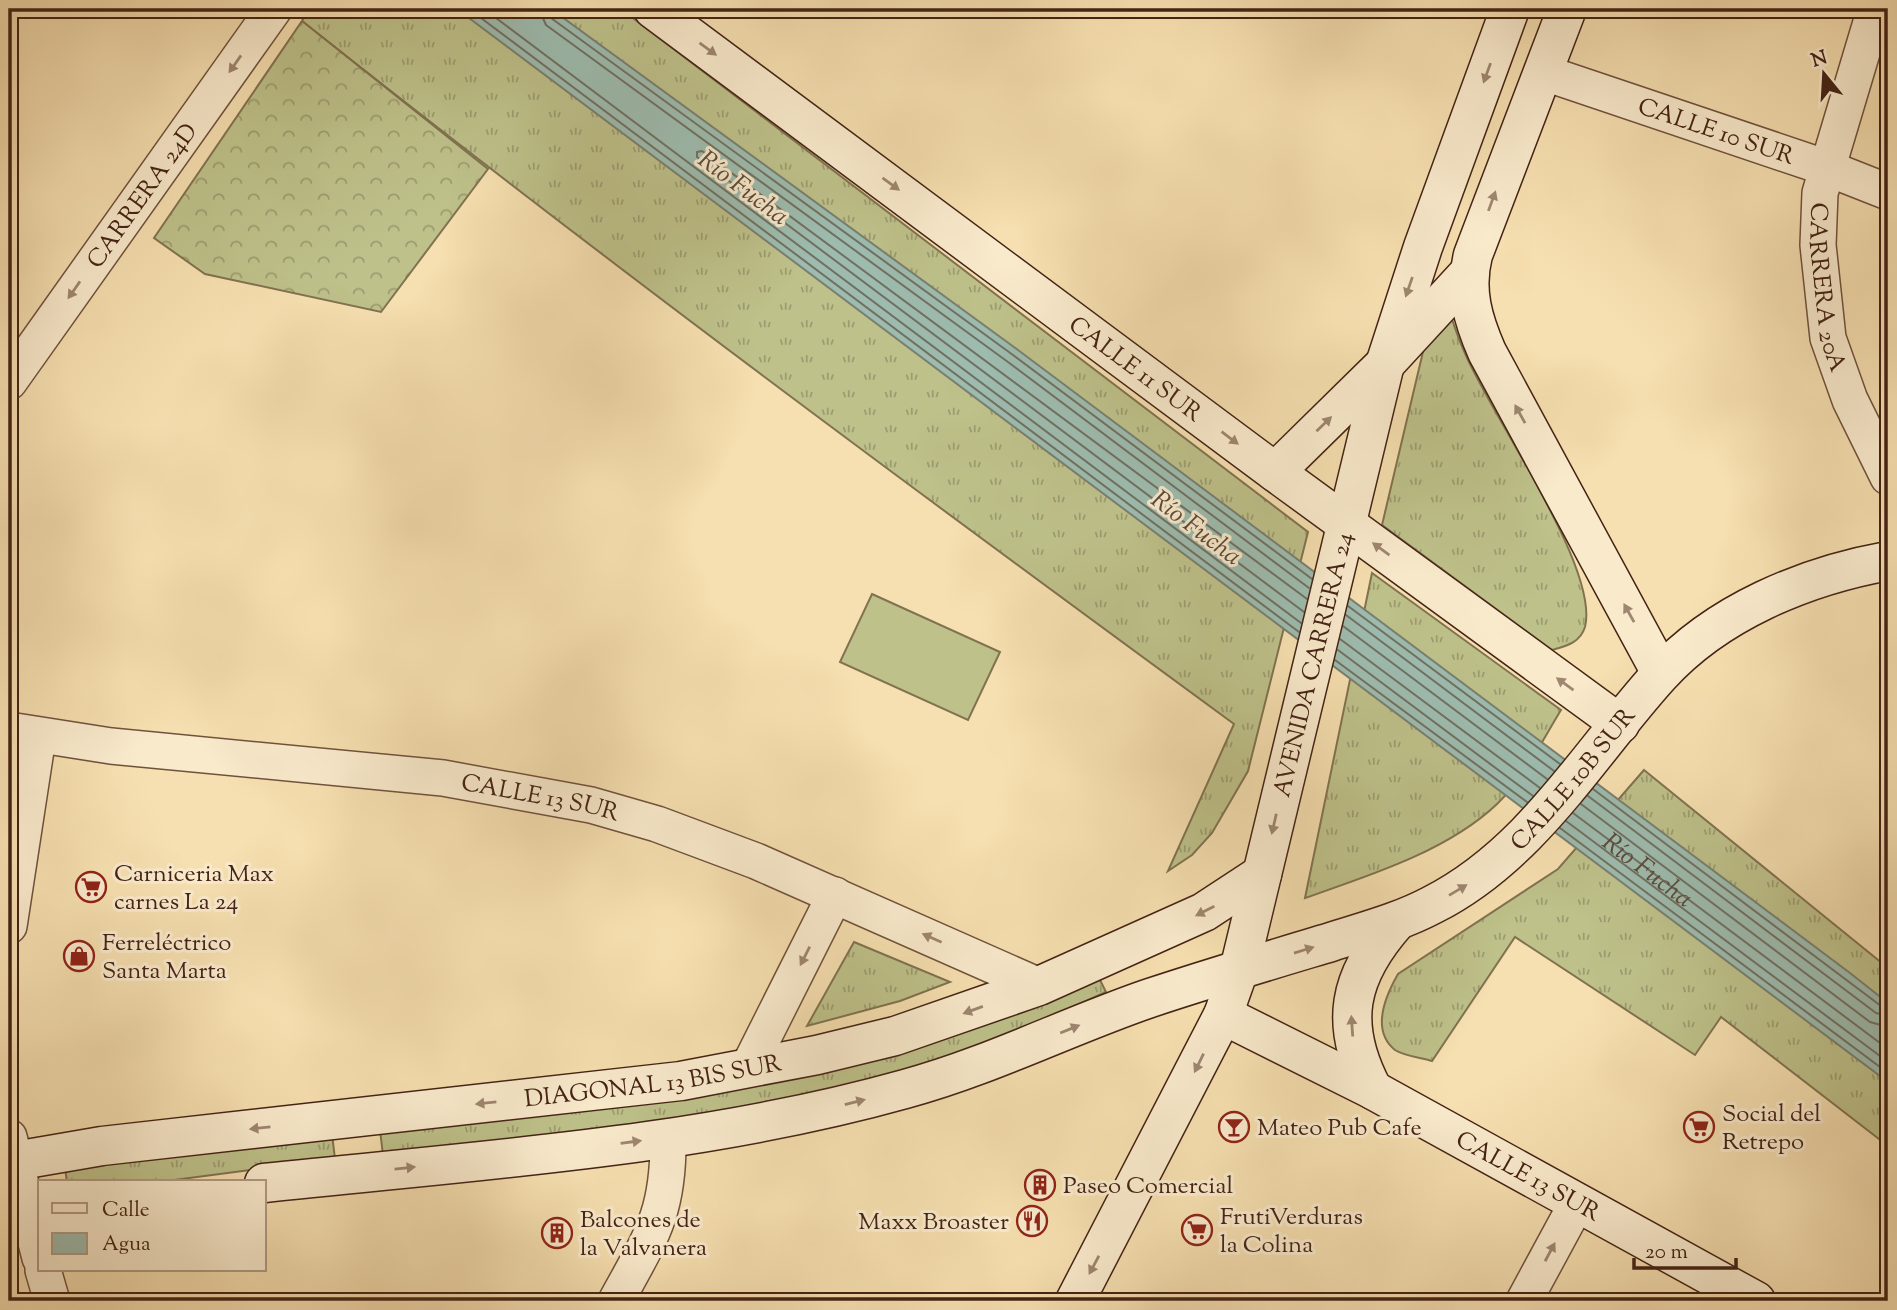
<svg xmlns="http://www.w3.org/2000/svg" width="1897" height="1310" viewBox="0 0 1897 1310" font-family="'Sorts Mill Goudy',serif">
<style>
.grass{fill:url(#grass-tufts);stroke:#817250;stroke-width:2}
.forest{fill:url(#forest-crowns);stroke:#817250;stroke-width:2}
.pitch{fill:#bec18a;stroke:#817250;stroke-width:2}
.water{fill:#9dbcaf;stroke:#797f71;stroke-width:2}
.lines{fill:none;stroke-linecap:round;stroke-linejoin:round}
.shore{stroke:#707062;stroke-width:2}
.street-casing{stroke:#70523c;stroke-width:38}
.secondary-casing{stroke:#442315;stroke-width:41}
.street{stroke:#f9eacc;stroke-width:35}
.secondary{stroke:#f9eacc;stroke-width:38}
.oneway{fill:#9e8670}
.labels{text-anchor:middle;stroke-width:6;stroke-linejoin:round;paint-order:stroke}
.street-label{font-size:24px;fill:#442315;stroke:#f9eacc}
.poi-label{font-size:24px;fill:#442315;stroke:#f9eacc;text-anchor:start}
.water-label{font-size:26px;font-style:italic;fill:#5a493c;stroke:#f9eacc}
</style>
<defs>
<pattern id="grass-tufts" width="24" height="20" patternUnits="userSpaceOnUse" patternTransform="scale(1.75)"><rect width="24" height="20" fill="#bec18a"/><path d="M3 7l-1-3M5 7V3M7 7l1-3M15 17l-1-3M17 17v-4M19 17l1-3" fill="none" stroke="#9c9c70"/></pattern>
<pattern id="forest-crowns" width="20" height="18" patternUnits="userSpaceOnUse" patternTransform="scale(1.75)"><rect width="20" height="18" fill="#bec18a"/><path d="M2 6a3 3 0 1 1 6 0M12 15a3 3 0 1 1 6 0" fill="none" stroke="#9c9c70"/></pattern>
</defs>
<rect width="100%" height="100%" fill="#f6dfb0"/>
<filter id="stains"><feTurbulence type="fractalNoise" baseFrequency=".00286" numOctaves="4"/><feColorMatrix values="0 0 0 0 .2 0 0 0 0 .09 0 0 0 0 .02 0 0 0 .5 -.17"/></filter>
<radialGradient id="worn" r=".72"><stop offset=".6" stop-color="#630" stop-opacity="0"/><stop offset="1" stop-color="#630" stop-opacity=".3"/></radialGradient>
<!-- grass -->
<path class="grass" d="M309 9H621L1308 532 1248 771 1212 833 1192 855 1168 871 1234 724C920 494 607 263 302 21Z
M1440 280C1447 304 1454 329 1464 351 1489 412 1600 568 1585 627 1580 643 1566 646 1552 650L1382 525Z
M1372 573 1561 710C1542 741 1523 779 1497 804 1448 851 1368 876 1305 898Z
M1644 770 1888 968V1146L1721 1017 1695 1055 1515 937 1432 1061C1422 1058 1404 1056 1395 1050 1370 1030 1386 995 1398 974L1558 869Z
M854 942 950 982 900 1001 807 1026Z
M1099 978 1106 992C1038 1022 970 1056 898 1074 730 1118 555 1134 383 1155L380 1130Z
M332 1134 335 1159 159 1182H67L65 1168Z"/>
<!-- forest -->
<path class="forest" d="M302 21 488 169 381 312 205 274 154 238Z"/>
<!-- pitch -->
<path class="pitch" d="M872 594 1000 652 968 720 840 662Z"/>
<!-- water -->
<path class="water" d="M457 9H551L1018 350 1850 973 1888 1003V1082Z"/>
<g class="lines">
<!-- shore -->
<g class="shore">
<path d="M469 9 1299 632"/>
<path d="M484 9 1301 623"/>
<path d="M539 9 546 25 1008 362 1309 588"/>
<path d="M548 9 551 18 1013 355 1312 579"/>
<path d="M1348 606 1560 764"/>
<path d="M1304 612 697 157V152L702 151 1307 599"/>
<path d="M1346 615 1554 771"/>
<path d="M1343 626 1547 779"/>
<path d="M1340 639 1540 788"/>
<path d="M1338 650 1533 796"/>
<path d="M1335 660 1527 802"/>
<path d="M1593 789 1881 1006 1888 1008"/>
<path d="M1588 796 1876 1013 1888 1016"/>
<path d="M1581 804 1870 1022 1888 1027"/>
<path id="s1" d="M1573 813 1888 1049"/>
<path d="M1566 821 1888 1062"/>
<path d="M1560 828 1888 1073"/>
</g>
<!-- street casing -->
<g class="street-casing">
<g id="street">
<path id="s2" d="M1875 9 1820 193 1818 245 1828 338 1850 400 1888 477"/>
<path id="s3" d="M1542 72 1827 168 1888 192"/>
<path id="s4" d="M9 382 274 9"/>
<path id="s5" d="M9 730 111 746 443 778 591 805 657 824 756 861 1039 986"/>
<path d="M9 926 38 737"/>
<path d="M748 1068 835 895"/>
<path d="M9 1137 40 1258"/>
<path d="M43 1270 52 1301"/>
<path d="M616 1301C651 1237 669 1213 668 1137"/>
<path d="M1524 1301 1577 1203"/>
</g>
</g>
<!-- secondary casing -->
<g class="secondary-casing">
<g id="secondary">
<path id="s6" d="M653 9 1275 472 1620 724"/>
<path d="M1567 9 1473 255C1464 290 1473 320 1487 352L1661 673"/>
<path d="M1275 472 1385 364 1468 274"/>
<path id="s7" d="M1223 1015 1373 1090 1756 1301"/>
<path d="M1373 1090C1338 1024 1348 976 1397 921"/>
<path id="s8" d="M9 1162 102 1146 681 1081 817 1055 895 1036 1039 986 1204 912 1262 874"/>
<path id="s9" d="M264 1183C478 1160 698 1147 905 1089 990 1066 1068 1026 1150 998 1210 978 1271 960 1331 942 1365 931 1400 922 1432 905 1531 855 1587 756 1659 676 1717 612 1805 576 1888 561"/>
<path d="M9 1224 40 1215"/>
<path id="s10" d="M1075 1301 1223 1015 1239 970 1385 364 1423 247 1510 9"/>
</g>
</g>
<!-- street -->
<use href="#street" class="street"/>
<!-- secondary -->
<use href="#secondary" class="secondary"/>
</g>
<!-- one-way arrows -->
<defs><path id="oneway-solid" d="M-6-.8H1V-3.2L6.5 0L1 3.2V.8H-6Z" transform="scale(1.75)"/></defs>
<g class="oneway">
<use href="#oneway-solid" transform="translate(708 49) rotate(36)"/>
<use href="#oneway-solid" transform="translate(235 64) rotate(125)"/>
<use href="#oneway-solid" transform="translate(1487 73) rotate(110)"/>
<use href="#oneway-solid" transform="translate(891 184) rotate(36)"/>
<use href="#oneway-solid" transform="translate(1492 201) rotate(-70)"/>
<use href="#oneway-solid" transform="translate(1409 287) rotate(109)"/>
<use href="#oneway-solid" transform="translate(74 290) rotate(125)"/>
<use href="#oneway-solid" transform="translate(1520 414) rotate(-119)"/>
<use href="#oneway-solid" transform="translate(1324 424) rotate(-44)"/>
<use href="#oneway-solid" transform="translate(1230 438) rotate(37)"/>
<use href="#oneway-solid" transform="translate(1381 549) rotate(-144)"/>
<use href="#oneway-solid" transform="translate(1629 613) rotate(-119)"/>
<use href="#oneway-solid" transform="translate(1565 684) rotate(-144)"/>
<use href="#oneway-solid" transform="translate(1274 824) rotate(103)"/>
<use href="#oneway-solid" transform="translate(1458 890) rotate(-31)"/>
<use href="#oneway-solid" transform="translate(1205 911) rotate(153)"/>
<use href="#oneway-solid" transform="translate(932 938) rotate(-156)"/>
<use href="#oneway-solid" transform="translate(1304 950) rotate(-17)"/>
<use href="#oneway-solid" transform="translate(805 956) rotate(117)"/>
<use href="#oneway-solid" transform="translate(973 1010) rotate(160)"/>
<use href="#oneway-solid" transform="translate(1352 1026) rotate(-94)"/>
<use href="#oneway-solid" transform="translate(1070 1029) rotate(-22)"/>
<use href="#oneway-solid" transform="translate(1199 1063) rotate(116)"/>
<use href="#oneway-solid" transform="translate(855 1102) rotate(-14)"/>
<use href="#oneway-solid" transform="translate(486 1103) rotate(174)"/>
<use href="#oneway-solid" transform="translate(260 1128) rotate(174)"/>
<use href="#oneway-solid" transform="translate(631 1142) rotate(-8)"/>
<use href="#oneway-solid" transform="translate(405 1168) rotate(-6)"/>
<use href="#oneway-solid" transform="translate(1550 1252) rotate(-62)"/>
<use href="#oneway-solid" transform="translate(1094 1265) rotate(118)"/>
</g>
<!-- icons -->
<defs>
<g id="supermarket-ring" transform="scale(1.575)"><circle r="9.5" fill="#f9eacc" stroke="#8f2418" stroke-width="1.5"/><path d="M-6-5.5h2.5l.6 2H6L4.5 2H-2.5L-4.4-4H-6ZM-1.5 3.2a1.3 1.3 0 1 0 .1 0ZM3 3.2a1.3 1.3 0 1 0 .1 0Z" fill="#8f2418"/></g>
<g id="shop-ring" transform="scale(1.575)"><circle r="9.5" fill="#f9eacc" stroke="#8f2418" stroke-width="1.5"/><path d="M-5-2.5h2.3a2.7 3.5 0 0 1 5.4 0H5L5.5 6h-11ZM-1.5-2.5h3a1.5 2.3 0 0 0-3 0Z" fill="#8f2418"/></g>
<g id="bar-ring" transform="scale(1.575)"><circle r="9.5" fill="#f9eacc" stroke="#8f2418" stroke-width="1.5"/><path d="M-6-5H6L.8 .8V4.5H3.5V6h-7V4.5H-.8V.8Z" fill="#8f2418"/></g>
<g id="building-ring" transform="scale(1.575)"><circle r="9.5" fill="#f9eacc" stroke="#8f2418" stroke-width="1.5"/><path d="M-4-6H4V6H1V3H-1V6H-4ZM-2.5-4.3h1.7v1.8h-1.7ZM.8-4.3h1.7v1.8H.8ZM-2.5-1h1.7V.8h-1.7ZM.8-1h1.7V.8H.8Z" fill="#8f2418"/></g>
<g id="restaurant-ring" transform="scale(1.575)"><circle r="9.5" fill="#f9eacc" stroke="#8f2418" stroke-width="1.5"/><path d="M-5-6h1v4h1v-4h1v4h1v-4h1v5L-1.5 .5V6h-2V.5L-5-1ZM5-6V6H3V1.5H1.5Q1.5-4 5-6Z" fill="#8f2418"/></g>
</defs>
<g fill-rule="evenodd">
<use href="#supermarket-ring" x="91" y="887"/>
<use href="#shop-ring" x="79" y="956"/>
<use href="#bar-ring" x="1234" y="1127"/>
<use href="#supermarket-ring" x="1699" y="1127"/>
<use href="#building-ring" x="1040" y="1185"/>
<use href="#restaurant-ring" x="1032" y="1221"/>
<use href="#supermarket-ring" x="1197" y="1230"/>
<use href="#building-ring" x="557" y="1233"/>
</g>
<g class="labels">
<!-- street labels -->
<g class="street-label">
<text dy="8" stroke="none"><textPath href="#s3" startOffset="184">CALLE 10 SUR</textPath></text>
<text dy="8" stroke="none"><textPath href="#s4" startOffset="229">CARRERA 24D</textPath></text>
<text dy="8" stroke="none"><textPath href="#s2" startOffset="287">CARRERA 20A</textPath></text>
<text dy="8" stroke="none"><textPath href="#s6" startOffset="602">CALLE 11 SUR</textPath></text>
<text dy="8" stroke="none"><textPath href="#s10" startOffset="684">AVENIDA CARRERA 24</textPath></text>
<text dy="8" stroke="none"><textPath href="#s9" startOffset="1398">CALLE 10B SUR</textPath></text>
<text dy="8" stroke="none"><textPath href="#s5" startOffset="536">CALLE 13 SUR</textPath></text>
<text dy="8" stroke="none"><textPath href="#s8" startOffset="649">DIAGONAL 13 BIS SUR</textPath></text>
<text dy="8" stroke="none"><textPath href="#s7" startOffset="345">CALLE 13 SUR</textPath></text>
</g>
<!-- poi labels -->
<g class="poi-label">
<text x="114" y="881">Carniceria Max<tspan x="114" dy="28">carnes La 24</tspan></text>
<text x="102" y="950">Ferreléctrico<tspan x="102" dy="28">Santa Marta</tspan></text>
<text x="1722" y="1121">Social del<tspan x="1722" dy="28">Retrepo</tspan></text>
<text x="1257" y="1135">Mateo Pub Cafe</text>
<text x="1063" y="1193">Paseo Comercial</text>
<text x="1220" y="1224">FrutiVerduras<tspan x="1220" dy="28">la Colina</tspan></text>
<text x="580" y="1227">Balcones de<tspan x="580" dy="28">la Valvanera</tspan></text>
<text x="1009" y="1229" text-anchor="end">Maxx Broaster</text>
</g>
<!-- water labels -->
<g class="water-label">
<text transform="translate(744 187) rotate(37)" y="9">Río Fucha</text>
<text transform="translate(1197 527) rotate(37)" y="9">Río Fucha</text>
<text dy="9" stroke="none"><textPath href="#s1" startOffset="94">Río Fucha</textPath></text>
</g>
</g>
<!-- margin -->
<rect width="1897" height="1310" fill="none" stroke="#f6dfb0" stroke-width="35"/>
<rect x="10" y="10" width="1876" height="1289" fill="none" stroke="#442315" stroke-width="3.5"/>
<rect x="18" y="18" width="1862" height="1275" fill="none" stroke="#442315" stroke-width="2"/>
<!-- legend -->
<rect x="38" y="1180" width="228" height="91" fill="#f9eacc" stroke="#b19a83" stroke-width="2"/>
<rect x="52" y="1203" width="35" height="10" fill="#f9eacc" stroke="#b19a83" stroke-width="2"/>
<text x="102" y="1216" font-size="21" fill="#442315">Calle</text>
<rect x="52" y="1233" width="35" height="21" fill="#9dbcaf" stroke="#b19a83" stroke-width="2"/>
<text x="102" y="1250" font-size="21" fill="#442315">Agua</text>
<!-- north arrow -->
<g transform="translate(1824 74) rotate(342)" stroke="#f9eacc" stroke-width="5" paint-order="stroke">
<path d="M0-5L12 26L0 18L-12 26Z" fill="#442315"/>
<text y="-10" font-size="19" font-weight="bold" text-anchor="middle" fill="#442315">N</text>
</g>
<!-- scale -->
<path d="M1634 1258v10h102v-10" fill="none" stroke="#442315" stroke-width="3.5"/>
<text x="1645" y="1258" font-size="21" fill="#442315" stroke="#f9eacc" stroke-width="5" paint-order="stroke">20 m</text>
<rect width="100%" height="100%" filter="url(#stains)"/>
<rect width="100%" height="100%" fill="url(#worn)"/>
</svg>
